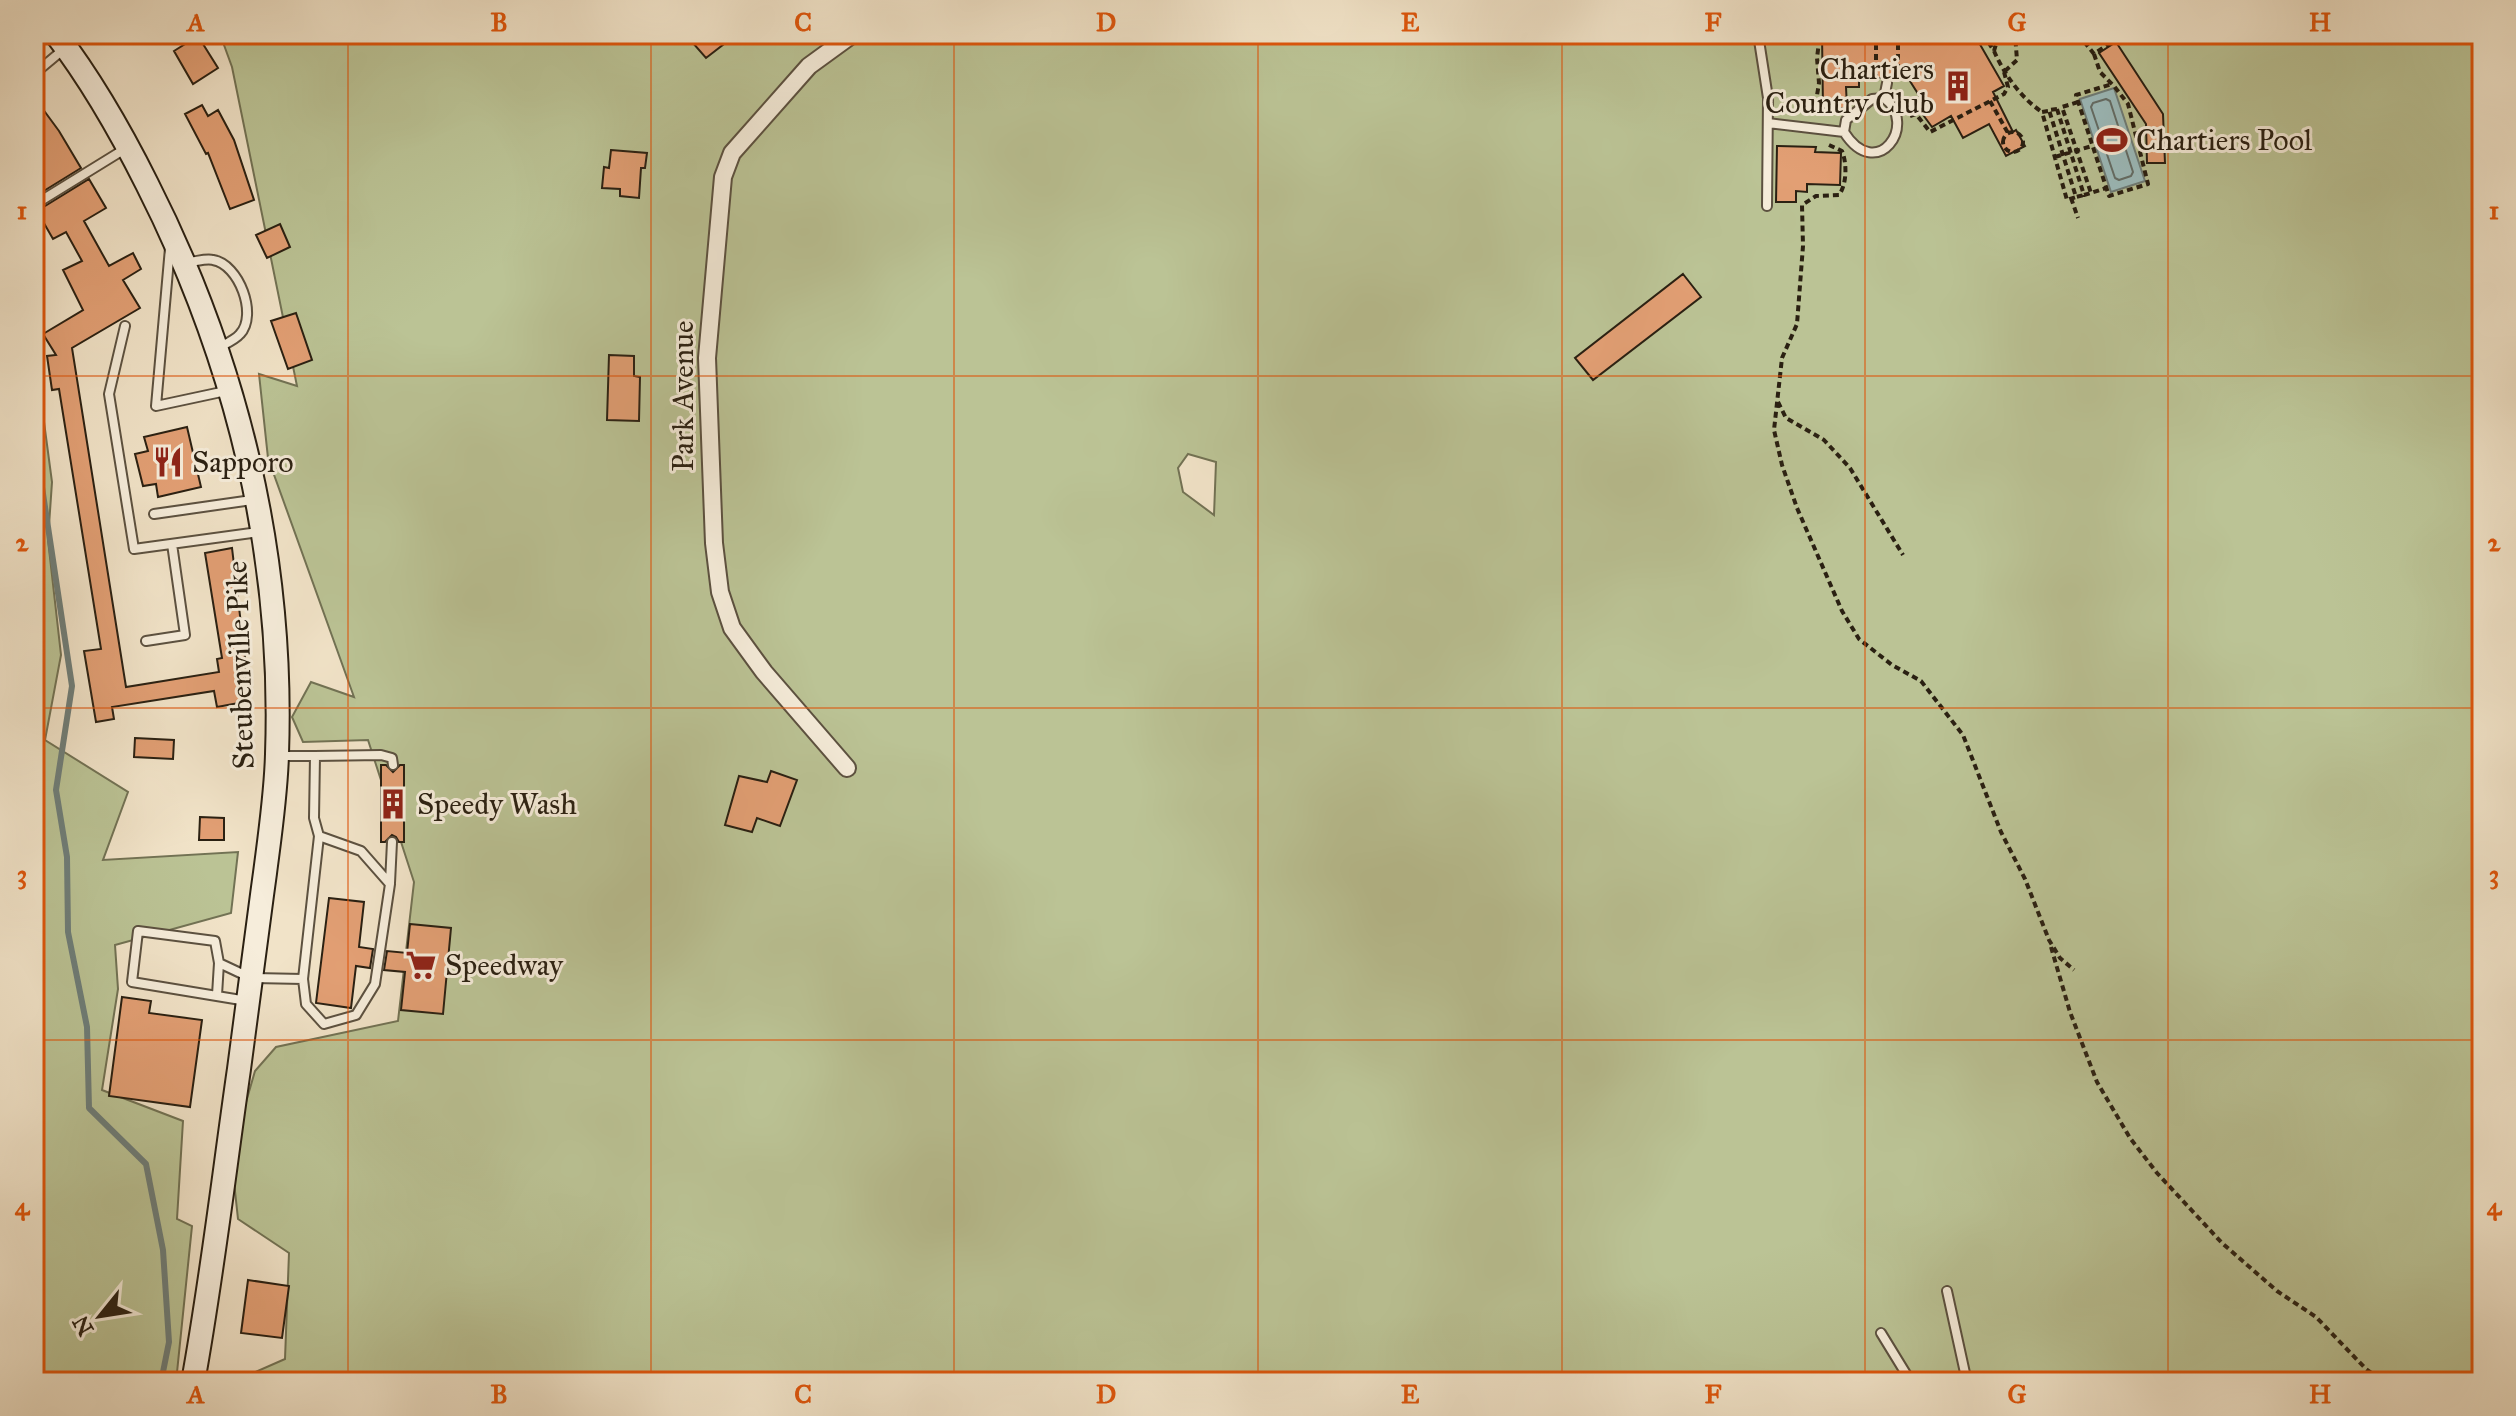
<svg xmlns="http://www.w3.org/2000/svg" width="2516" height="1416" viewBox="0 0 2516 1416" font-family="'IM FELL Great Primer',serif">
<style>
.green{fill:#bbc395;stroke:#727254;stroke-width:2;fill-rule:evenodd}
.water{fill:#9dbdbe;stroke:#6f7e79;stroke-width:2}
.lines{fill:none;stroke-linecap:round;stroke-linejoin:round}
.shore{stroke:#646e68;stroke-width:2}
.stream{stroke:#6f7e79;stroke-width:6}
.building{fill:#e29f74;stroke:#2a2012;stroke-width:2}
.lane-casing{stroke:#5c5140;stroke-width:12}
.street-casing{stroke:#5c5140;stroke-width:20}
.secondary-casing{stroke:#2a2012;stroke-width:26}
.path{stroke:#2a2012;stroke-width:4;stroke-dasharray:6 4;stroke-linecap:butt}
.lane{stroke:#f6eddb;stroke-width:8}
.street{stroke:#f6eddb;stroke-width:16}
.secondary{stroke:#f6eddb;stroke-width:22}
.grid{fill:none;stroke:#de560c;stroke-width:2;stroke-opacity:0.55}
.labels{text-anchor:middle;stroke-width:6;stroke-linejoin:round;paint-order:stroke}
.poi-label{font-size:30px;fill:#2a2012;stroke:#f6eddb;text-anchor:start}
.street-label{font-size:30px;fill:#2a2012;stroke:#f6eddb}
.neatline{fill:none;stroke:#de560c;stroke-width:3}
.grid-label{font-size:26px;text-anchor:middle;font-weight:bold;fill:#de560c}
</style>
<rect width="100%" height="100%" fill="#f1e3c8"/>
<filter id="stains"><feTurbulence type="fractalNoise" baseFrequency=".0025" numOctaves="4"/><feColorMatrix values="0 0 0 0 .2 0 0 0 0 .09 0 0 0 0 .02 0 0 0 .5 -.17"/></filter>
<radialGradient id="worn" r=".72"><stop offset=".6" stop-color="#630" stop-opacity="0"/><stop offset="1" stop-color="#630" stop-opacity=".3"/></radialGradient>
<!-- green -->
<path class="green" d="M220 34H2482V1382H233L285 1359 289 1253 238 1219 231 1154 255 1071 276 1047 398 1021 414 882 368 740 303 742 292 717 311 682 354 697 268 458 259 374 297 386 232 67ZM1188 454 1216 462 1214 515 1183 492 1178 468Z
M34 390 44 422 52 482 48 540 61 655 45 740 128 792 103 860 238 852 231 913 115 945 118 989 102 1090 183 1121 177 1219 192 1226 176 1382H34Z"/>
<!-- water -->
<path class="water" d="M2114 88 2145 181 2111 192 2080 99Z"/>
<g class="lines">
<!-- shore -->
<path class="shore" d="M2106 99 2110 101 2133 172 2131 176 2119 180 2115 178 2091 107 2093 103Z"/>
<!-- stream -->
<path class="stream" d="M34 434 72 686 56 790 67 857 68 932 87 1027 89 1108 146 1164 163 1250 169 1342 161 1382"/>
</g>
<!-- building -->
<path class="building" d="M685 34H716L724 44 706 58Z
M1822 34H1974L2004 86 1993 92 2013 132 2016 130 2025 146 2006 156 1989 124 1963 138 1951 116 1932 127 1921 112 1927 108 1908 78H1859V87H1846L1847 108H1823Z
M198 36 218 68 193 84 174 51Z
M2116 42 2163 114 2165 163H2147L2146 124 2099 53Z
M34 97 59 131 81 168 34 197Z
M202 105 208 116 218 110 234 140 254 200 230 209 208 153 206 154 185 114Z
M1777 146 1816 147 1815 152 1841 153 1840 185 1807 184V192L1796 191V202H1776Z
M611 150 647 153 645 168H641L639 198 620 196V189L602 188 604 167 609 168Z
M89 179 106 208 84 221 109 266 133 253 141 269 123 280 140 308 72 348 126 687 219 672 217 659 222 658 205 553 232 548 245 658 244 702 217 707 214 691 112 707 114 719 96 722 84 651 101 649 59 389 52 390 47 356 56 355 43 334 83 310 63 270 82 261 66 232 53 239 37 211Z
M280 224 290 247 267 258 256 235Z
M1683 274 1701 297 1593 380 1575 358Z
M296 313 312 360 288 369 271 321Z
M609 355 634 356V376L640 377 639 421 607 420Z
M187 427 201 487 158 497 156 484 143 486 135 454 148 451 144 437Z
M135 738 174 740 173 759 134 757Z
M381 765H386L393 772 400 765H404V842H399L396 837 392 835 385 842H381Z
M771 771 797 780 780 826 757 818 752 832 725 825 739 776 767 782Z
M200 817 224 818V840H199Z
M329 898 364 902 359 947 373 949 370 968 356 966 351 1008 316 1003Z
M410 924 451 928 443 1014 401 1010 405 972 384 970 387 951 407 953Z
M122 997 151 1001 149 1013 202 1020 190 1107 109 1096Z
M248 1280 289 1286 282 1338 241 1333Z"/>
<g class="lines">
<!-- lane casing -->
<g class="lane-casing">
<path id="lane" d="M1758 34 1768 98 1767 206
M34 74 64 49
M1768 123 1844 132 1846 120 1872 99 1884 98 1887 83
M1844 132C1877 184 1919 124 1884 98
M34 205 128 147
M170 248 156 406 226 391
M188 262C195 262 206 258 213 260 239 264 258 315 240 334 235 340 225 344 218 348
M125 326 109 394 134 549 259 532
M154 514 252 500
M146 641 185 635 172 544
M315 756 381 755 392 758 393 765
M390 883 392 842
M303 979 306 1004 324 1024 356 1015 375 984 390 884 361 851 319 836
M217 995 219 963
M247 1001 132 982 138 931 215 941 219 963 251 978 303 979 319 836 314 818 315 756H278
M1947 1291 1967 1382
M1881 1333 1911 1382"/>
</g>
<!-- street casing -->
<g class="street-casing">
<path id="street" d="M847 768 764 672 732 628 720 592 714 543 707 358 723 177 732 153 809 66 853 34"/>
</g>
<!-- secondary casing -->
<g class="secondary-casing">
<path id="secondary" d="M56 34C92 81 121 132 147 184 237 361 284 555 277 754 276 794 270 834 265 873 256 938 248 1003 239 1069 224 1173 212 1278 193 1382"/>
</g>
<!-- path -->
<path class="path" d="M1876 34V76
M1898 34V77
M1983 34 1994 51 1999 34
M2078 34 2094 54 2123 34
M1994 51C2004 74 2021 98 2042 112
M2094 54 2100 72 2114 86 2128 104 2148 184 2109 196 2076 95 2112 84
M2005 71 2017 60 2015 34
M1990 101 2008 133
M2078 102 2062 107 2091 193 2106 188
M2057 109 2049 110 2076 197 2084 195
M2057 109 2084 195 2091 193
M2048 111 2042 112 2067 200 2076 197
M1814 114 1819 83 1817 58 1819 42
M1910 116 1916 114 1930 132 2004 94 2008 87 2003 68
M2003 142a10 10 0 1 1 20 0a10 10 0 1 1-20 0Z
M1829 145 1842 151C1847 163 1847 184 1839 195L1816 196 1802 205 1803 246 1797 324 1782 358 1774 430 1782 465 1797 508 1842 611 1859 639 1892 665 1921 681 1963 735 2001 832 2025 879 2049 940 2060 958 2074 970
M2055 157 2092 146
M2071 198 2078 218
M1778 402 1786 418 1824 440 1850 468 1903 555
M2051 947 2070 1012 2097 1082 2130 1138 2157 1173 2222 1243 2277 1291 2316 1317 2366 1369 2384 1382"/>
<!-- lane -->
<use href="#lane" class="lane"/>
<!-- street -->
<use href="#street" class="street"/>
<!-- secondary -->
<use href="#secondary" class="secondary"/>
</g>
<!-- grid -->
<path class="grid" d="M348 34V1382M651 34V1382M954 34V1382M1258 34V1382M1562 34V1382M1865 34V1382M2168 34V1382M34 376H2482M34 708H2482M34 1040H2482"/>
<!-- icons -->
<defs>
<g id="building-bare" transform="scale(2.4)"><path d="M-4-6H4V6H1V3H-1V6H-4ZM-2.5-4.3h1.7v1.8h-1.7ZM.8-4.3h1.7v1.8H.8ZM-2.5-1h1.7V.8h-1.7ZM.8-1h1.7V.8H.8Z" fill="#8f2418" stroke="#f6eddb" stroke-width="2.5" paint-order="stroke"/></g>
<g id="stadium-bare" transform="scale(2.4)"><path d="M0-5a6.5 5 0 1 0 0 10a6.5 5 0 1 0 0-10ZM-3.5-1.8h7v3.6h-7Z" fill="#8f2418" stroke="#f6eddb" stroke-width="2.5" paint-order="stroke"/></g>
<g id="restaurant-bare" transform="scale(2.4)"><path d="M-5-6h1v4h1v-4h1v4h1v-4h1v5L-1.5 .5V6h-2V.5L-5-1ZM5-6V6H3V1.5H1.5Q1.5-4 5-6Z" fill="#8f2418" stroke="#f6eddb" stroke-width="2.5" paint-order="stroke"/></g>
<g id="supermarket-bare" transform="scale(2.4)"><path d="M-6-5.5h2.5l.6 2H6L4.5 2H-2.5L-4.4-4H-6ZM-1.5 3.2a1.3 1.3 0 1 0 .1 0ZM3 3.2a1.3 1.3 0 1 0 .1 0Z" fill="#8f2418" stroke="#f6eddb" stroke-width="2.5" paint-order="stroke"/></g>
</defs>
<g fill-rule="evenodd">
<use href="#building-bare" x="1958" y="86"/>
<use href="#stadium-bare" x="2112" y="140"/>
<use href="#restaurant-bare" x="168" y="462"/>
<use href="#building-bare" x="393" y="804"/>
<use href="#supermarket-bare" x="421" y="965"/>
</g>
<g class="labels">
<!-- poi labels -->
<g class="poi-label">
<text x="1934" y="79" text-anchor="end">Chartiers<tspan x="1934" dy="34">Country Club</tspan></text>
<text x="2136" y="150">Chartiers Pool</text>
<text x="192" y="472">Sapporo</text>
<text x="417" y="814">Speedy Wash</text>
<text x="445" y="975">Speedway</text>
</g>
<!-- street labels -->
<g class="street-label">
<text transform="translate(683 396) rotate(-90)" y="10">Park Avenue</text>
<text transform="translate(240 665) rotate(-92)" y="10">Steubenville Pike</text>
</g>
</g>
<!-- margin -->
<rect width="2516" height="1416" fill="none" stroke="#f1e3c8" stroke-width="88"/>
<!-- north arrow -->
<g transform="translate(100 1316) rotate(240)" stroke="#f6eddb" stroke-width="6" paint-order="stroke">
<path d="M0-6L14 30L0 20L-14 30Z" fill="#2a2012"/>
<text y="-12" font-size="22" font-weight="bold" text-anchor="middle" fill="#2a2012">N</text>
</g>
<rect x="44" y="44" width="2428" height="1328" class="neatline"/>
<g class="grid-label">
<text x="196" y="31">A</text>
<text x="499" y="31">B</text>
<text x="803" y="31">C</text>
<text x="1106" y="31">D</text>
<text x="1410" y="31">E</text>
<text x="1713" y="31">F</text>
<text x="2017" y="31">G</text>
<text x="2320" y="31">H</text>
<text x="22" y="219">1</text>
<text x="2494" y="219">1</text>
<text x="22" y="551">2</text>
<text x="2494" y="551">2</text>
<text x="22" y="883">3</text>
<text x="2494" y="883">3</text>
<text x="22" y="1215">4</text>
<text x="2494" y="1215">4</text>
<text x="196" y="1403">A</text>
<text x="499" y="1403">B</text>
<text x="803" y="1403">C</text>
<text x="1106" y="1403">D</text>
<text x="1410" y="1403">E</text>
<text x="1713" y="1403">F</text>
<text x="2017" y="1403">G</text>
<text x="2320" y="1403">H</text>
</g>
<rect width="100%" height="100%" filter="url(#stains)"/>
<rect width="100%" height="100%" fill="url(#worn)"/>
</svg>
